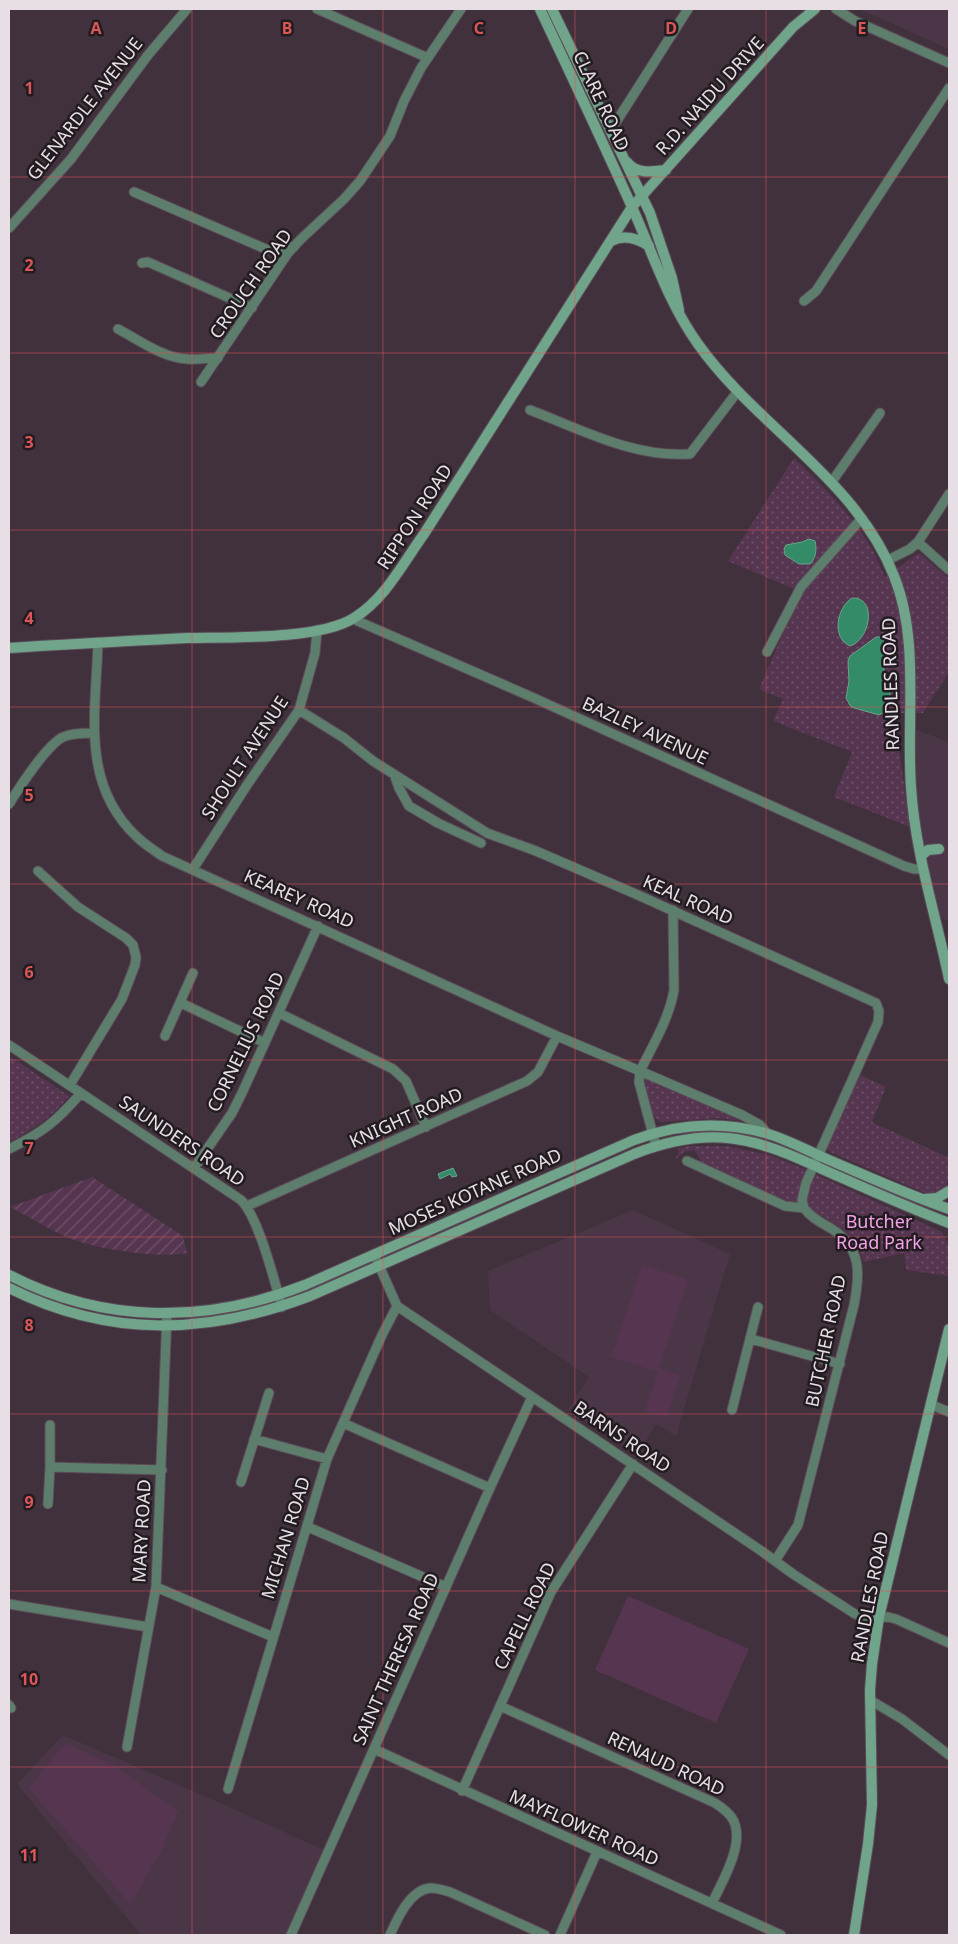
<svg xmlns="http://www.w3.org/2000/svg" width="958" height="1944" viewBox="0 0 958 1944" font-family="'Noto Sans',sans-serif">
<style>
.built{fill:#4b3647}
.grass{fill:#563551}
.park{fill:url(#park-dots)}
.garden{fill:url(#garden-furrows)}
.water{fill:#348b67;stroke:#6aa48d}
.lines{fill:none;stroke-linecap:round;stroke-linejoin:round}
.street-casing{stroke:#5b4d58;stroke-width:11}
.secondary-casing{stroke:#5b4d58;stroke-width:12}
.street{stroke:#5d7e6d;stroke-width:9}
.secondary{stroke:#70a58b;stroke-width:10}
.grid{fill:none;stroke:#da5658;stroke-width:1;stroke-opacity:0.55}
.labels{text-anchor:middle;stroke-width:5;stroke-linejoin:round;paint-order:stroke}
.street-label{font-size:18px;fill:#e8dee6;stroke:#221c21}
.park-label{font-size:18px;fill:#f4a2e7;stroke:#221c21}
.grid-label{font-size:16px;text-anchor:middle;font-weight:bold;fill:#da5658;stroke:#221c21;stroke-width:5;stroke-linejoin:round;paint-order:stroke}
</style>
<defs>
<pattern id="park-dots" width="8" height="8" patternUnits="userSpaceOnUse" patternTransform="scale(1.25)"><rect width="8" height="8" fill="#563551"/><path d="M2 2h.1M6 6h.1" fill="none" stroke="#6e526a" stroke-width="1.8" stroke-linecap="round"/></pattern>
<pattern id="garden-furrows" width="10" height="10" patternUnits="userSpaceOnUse" patternTransform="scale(1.25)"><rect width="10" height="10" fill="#563551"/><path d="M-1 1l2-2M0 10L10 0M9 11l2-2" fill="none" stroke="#6e526a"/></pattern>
</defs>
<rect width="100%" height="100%" fill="#40313d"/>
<!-- built -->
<path class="built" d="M863 9H949V49L864 11Z
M908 727 949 742V921L935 916 915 824Z
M633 1210 730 1254 676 1436 656 1424 636 1457 622 1443 601 1428 593 1427 568 1409 589 1377 490 1310 488 1271Z
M63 1735 216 1801 324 1850 286 1935H141L17 1784Z"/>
<!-- grass -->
<path class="grass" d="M642 1265 688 1280 659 1368 680 1375 666 1417 645 1411 658 1372 611 1357Z
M628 1596 749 1649 716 1723 595 1670Z
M65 1743 112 1764 178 1811 160 1854 130 1904 29 1788Z"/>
<!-- park -->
<path class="park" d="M794 458C821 484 857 520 874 553 878 560 881 569 885 577L918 553 921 554 949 579V672L923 713H896L899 749 910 827 834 797 852 752 773 721 783 699 759 689 801 592 728 561Z
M11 1057 69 1096C52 1117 33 1130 9 1142V1059Z
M858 1074 886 1087 872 1122 949 1158C949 1180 951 1192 925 1193L830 1152 826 1146Z
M645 1080H653L750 1122 718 1118 660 1122C650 1117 644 1091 645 1080Z
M689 1146H727L769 1155 795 1165 940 1231C952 1244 949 1260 948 1276L906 1270 904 1253 864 1262C860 1253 857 1242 849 1235 835 1220 813 1212 795 1203H790L704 1165 694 1150 684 1152 675 1160 679 1151 676 1149Z"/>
<!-- garden -->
<path class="garden" d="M92 1177 183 1236 187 1253C161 1259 95 1249 69 1238 49 1230 30 1217 10 1207Z"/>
<!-- water -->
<path class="water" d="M809 539 815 541C817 550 816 558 810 564H799L785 555 784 549 786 545 802 542Z
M852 598C878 597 870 640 850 646 831 638 837 607 852 598Z
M876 637H882C888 648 883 658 884 669 887 683 899 707 879 715L851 707 846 698 849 681 848 661 850 656Z
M453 1168 457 1176 452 1177 450 1174 440 1179 438 1174Z"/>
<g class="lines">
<!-- street casing -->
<g class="street-casing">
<path id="street" d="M317 9 428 58
M836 9 855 21 949 63
M611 130 688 9
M134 192 268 250C277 251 284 245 294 247
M9 228 71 159 148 55 187 9
M142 263 148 262 252 308
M804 301 816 291 949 88
M118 329C139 340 163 358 187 359 197 360 208 358 218 358
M201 382 288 253 301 239 344 199 360 181 390 136 404 101 421 68 461 9
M530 410C580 429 634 458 690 454L738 391
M831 483 880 413
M918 542 949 570
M888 560 910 549 918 542 949 494
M353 619 534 698 904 866 914 869H923
M98 642C96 712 80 784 137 837 144 844 154 850 162 856L557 1036 640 1071 639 1082 656 1146
M767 652 801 587 862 518
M299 710 344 738 373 761 487 833 536 851 638 895 876 1003 879 1011 878 1022 806 1183 802 1200 804 1208
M394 774 399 788 409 806 438 823 481 843
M9 804C19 788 47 745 63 737 72 733 84 733 94 733
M193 869 247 785 299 710 315 653 317 630
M38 871 78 907 126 938 133 945 136 957 135 965 122 999 70 1085
M673 910 674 990C669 1019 653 1045 640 1071L742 1115 760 1125 767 1133
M181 1003 265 1043
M279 1013 393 1069 406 1081 426 1127
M165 1036 193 973
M9 1045 241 1200C259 1218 274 1280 282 1307
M9 1149C43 1132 56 1122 81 1093
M687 1161 785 1206 804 1208C811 1218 822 1223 832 1229 862 1248 860 1274 854 1305L798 1525 775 1561
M194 1168 232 1113 242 1093 318 926
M247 1206 527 1081 538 1072 557 1036
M374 1254 397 1306 760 1550 793 1574 855 1614 869 1618 888 1617 896 1619 949 1643
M751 1339 840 1364
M932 1405 949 1412
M732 1410 758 1307
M343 1423 490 1488
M50 1425V1467L162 1470
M254 1439 327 1459
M241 1482 269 1393
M48 1504 50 1467
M308 1527 446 1587
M156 1587 273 1637
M9 1604 148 1627
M870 1700 902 1719 949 1755
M9 1705 11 1708
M500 1706 715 1803C721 1807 728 1812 732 1818 747 1841 722 1882 712 1903
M127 1747 156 1587 167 1314
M374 1749 781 1935
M228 1789 327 1459 382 1335 397 1306
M462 1791 551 1592 633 1464
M291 1935 490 1488 532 1397
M390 1935C397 1919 410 1890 430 1888 437 1888 443 1890 450 1892L545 1935
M560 1935 597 1852"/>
</g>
<!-- secondary casing -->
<g class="secondary-casing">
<path id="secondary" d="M540 9C571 75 602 140 632 207 653 254 668 302 698 344 756 426 856 479 894 576 920 640 906 719 911 787 915 853 936 915 949 979
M552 9 650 213 672 278 679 310
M627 162C636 174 651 172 666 170
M611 241C624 234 637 238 649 246
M9 648C68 644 127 641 187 638 230 637 319 640 354 618 386 598 403 563 424 534L632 207 793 27 815 9
M921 856 928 850 939 849
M925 1199 937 1198 949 1191
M9 1275C104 1324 206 1324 305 1285L634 1140C676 1124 721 1121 765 1133 787 1139 808 1151 829 1160 869 1177 908 1195 949 1209
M9 1288C109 1338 207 1335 310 1296L634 1154C665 1142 695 1135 728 1138 768 1142 803 1161 840 1177 876 1193 912 1209 949 1223
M854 1935 868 1844 872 1805 870 1690 872 1664 879 1617 949 1329"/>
</g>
<!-- street -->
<use href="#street" class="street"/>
<!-- secondary -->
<use href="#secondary" class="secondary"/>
</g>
<!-- grid -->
<path class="grid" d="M192 9V1935M383 9V1935M575 9V1935M766 9V1935M9 177H949M9 353H949M9 530H949M9 707H949M9 884H949M9 1060H949M9 1237H949M9 1414H949M9 1591H949M9 1767H949"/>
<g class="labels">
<!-- street labels -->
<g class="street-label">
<text transform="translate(710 96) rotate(-48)" y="6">R.D. NAIDU DRIVE</text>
<text transform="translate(601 101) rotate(65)" y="6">CLARE ROAD</text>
<text transform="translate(85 109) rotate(-52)" y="6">GLENARDLE AVENUE</text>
<text transform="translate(251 284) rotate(-55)" y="6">CROUCH ROAD</text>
<text transform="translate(415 517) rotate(-57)" y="6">RIPPON ROAD</text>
<text transform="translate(891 684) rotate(-92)" y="6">RANDLES ROAD</text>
<text transform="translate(645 731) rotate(25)" y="6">BAZLEY AVENUE</text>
<text transform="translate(245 758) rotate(-57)" y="6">SHOULT AVENUE</text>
<text transform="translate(299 899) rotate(24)" y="6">KEAREY ROAD</text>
<text transform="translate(688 900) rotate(24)" y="6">KEAL ROAD</text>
<text transform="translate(246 1042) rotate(-64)" y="6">CORNELIUS ROAD</text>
<text transform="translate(406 1118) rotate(-24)" y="6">KNIGHT ROAD</text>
<text transform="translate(182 1141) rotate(34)" y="6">SAUNDERS ROAD</text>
<text transform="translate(475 1192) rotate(-24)" y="6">MOSES KOTANE ROAD</text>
<text transform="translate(826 1341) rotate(-78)" y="6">BUTCHER ROAD</text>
<text transform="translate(622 1437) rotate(34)" y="6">BARNS ROAD</text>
<text transform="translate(142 1531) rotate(-87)" y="6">MARY ROAD</text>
<text transform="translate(286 1538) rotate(-73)" y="6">MICHAN ROAD</text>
<text transform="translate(870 1597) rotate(-79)" y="6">RANDLES ROAD</text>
<text transform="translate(525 1616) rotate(-64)" y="6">CAPELL ROAD</text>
<text transform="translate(396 1659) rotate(-66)" y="6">SAINT THERESA ROAD</text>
<text transform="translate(666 1764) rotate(25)" y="6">RENAUD ROAD</text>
<text transform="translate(584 1828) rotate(24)" y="6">MAYFLOWER ROAD</text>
</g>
<!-- park labels -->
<g class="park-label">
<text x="879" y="1228">Butcher<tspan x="879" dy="21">Road Park</tspan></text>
</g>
</g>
<g class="grid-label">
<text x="96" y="34">A</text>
<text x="287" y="34">B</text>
<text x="479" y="34">C</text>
<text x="671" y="34">D</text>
<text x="862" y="34">E</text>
<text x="29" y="94">1</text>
<text x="29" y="271">2</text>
<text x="29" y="448">3</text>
<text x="29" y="624">4</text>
<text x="29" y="801">5</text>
<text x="29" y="978">6</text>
<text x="29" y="1154">7</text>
<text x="29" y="1331">8</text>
<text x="29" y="1508">9</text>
<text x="29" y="1685">10</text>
<text x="29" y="1861">11</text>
</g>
<!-- border -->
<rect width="958" height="1944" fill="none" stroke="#e8dee6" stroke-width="20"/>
</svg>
